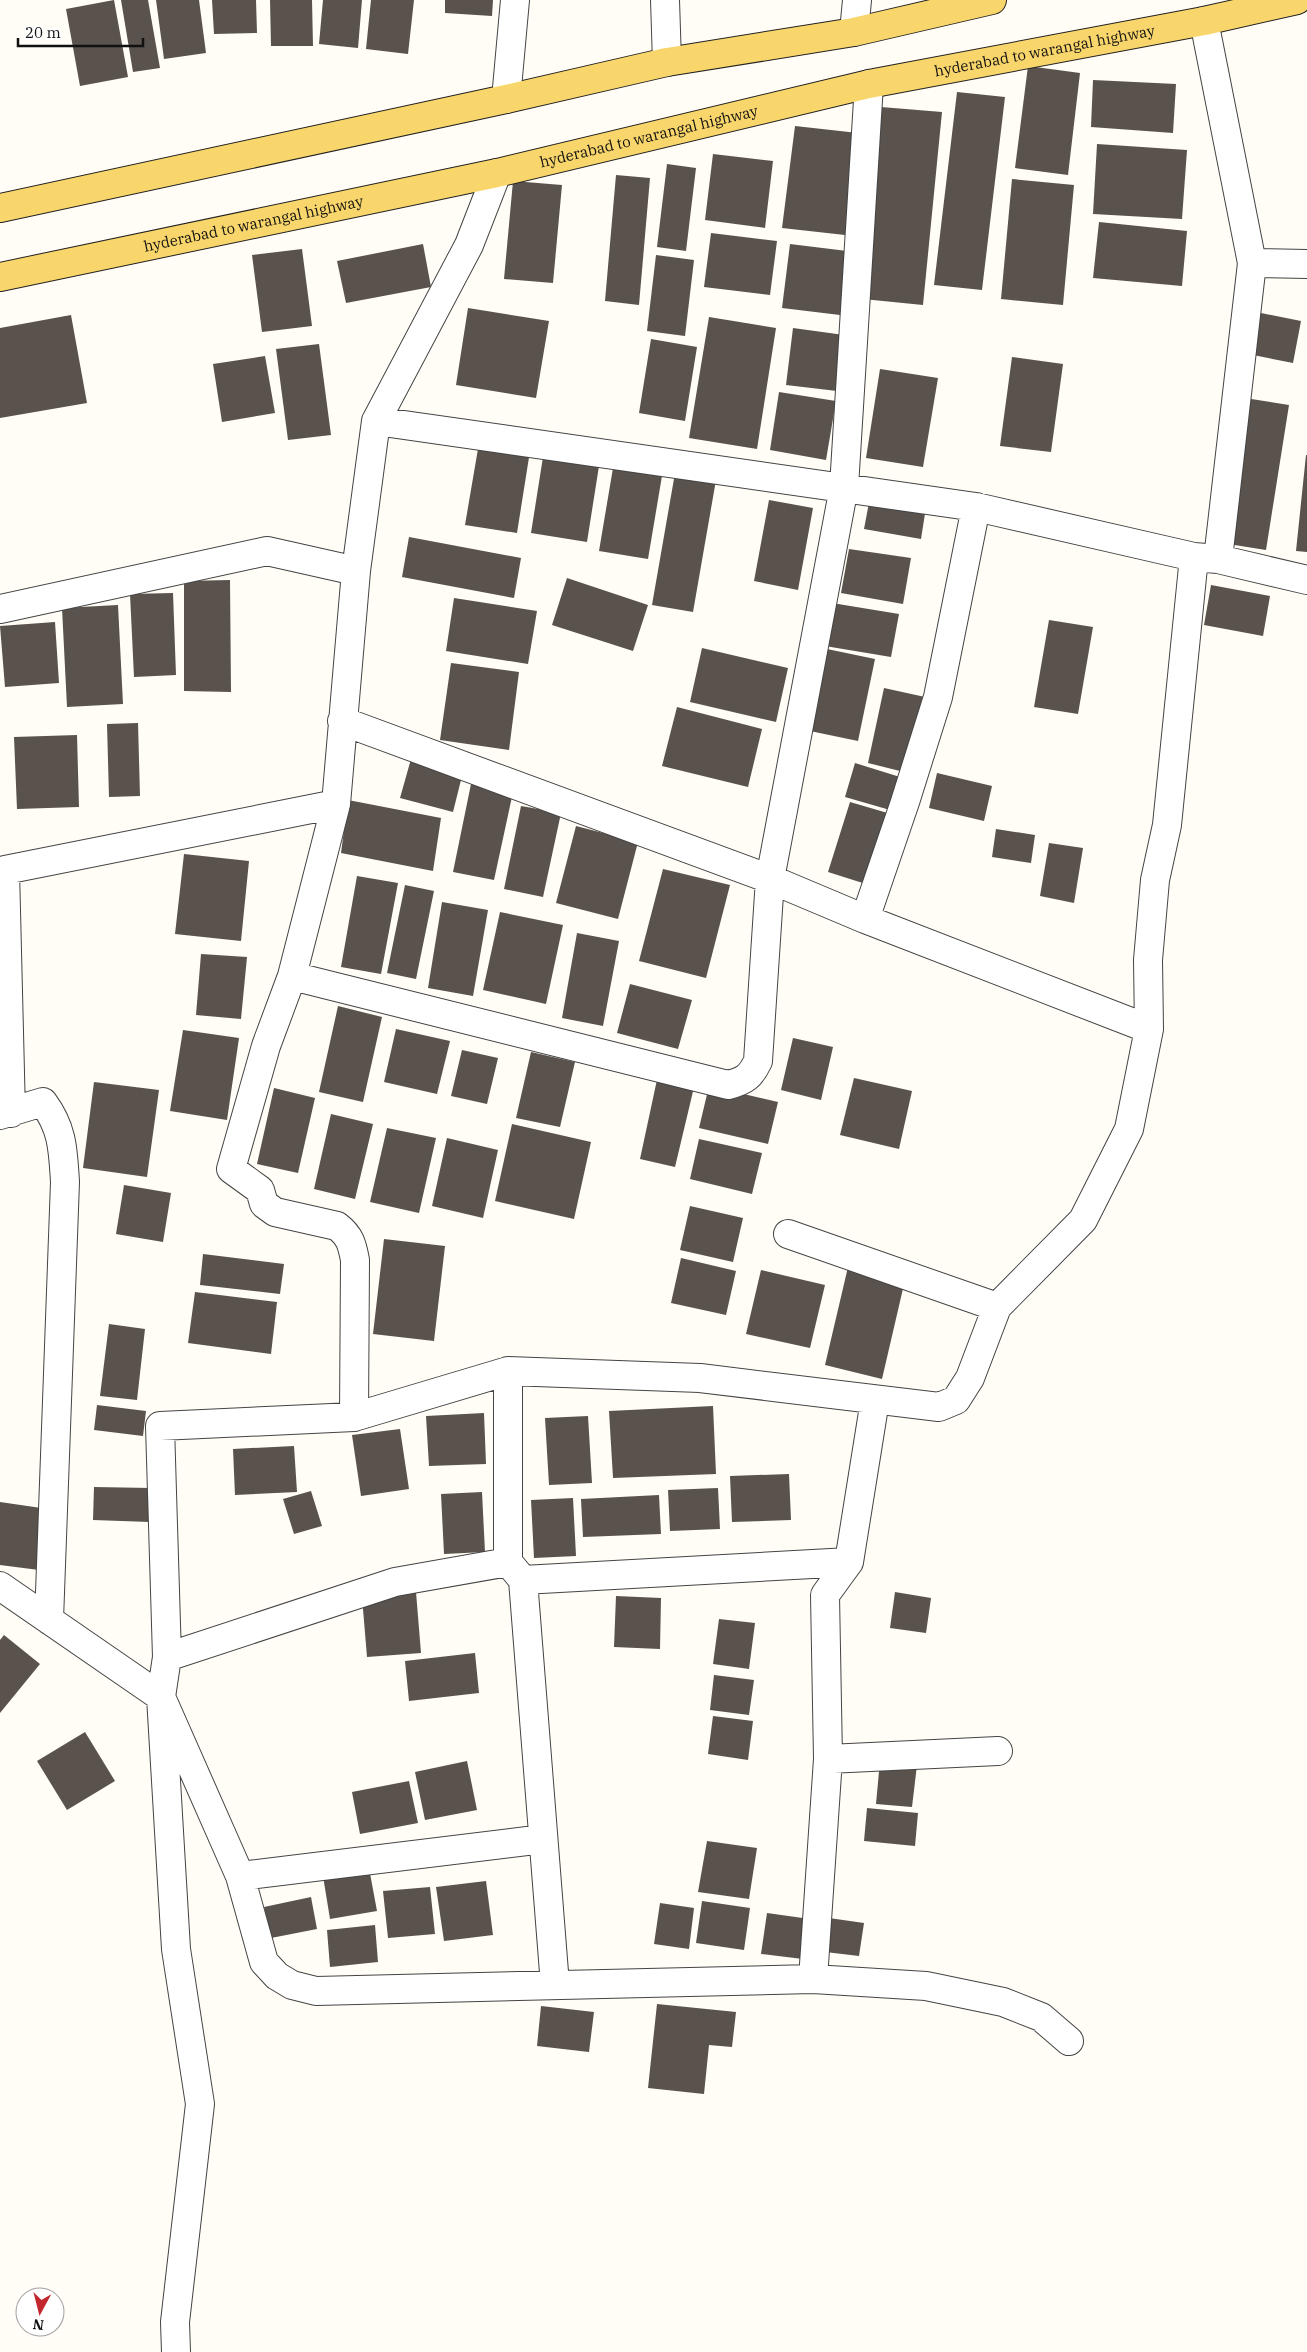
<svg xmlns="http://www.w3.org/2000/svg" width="1307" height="2352" viewBox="0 0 1307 2352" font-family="'IBM Plex Serif',serif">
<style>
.building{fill:#5a524d}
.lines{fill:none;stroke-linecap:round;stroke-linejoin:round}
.minor-casing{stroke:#444;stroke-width:30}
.primary-casing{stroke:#222;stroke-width:30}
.minor{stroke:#fff;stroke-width:28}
.primary{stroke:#f9d66b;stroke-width:28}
.labels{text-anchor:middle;stroke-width:5;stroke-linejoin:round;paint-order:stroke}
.street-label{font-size:15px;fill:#111;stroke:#fff}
</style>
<rect width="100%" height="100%" fill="#fffdf5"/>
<!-- building -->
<path class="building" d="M114 0 128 77 80 86 66 9Z
M121 0H148L160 68 133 72Z
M156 0H199L206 53 164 59Z
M212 0H256L257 33 214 34Z
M270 0H312L313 46H271Z
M323 0H362L358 48 319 44Z
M371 0H414L408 54 366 49Z
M445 0H493L492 16 445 13Z
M1028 66 1080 73 1068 175 1015 168Z
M1093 80 1176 84 1173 133 1091 127Z
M957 92 1005 97 982 290 934 285Z
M881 107 942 112 923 305 863 299Z
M795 126 858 133 845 235 782 228Z
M1097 144 1187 150 1182 219 1093 214Z
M713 154 773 161 765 228 705 220Z
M667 164 696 168 686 251 657 247Z
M616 175 650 178 639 305 605 301Z
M1012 179 1074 185 1063 305 1001 299Z
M513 181 562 185 553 283 504 279Z
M1099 222 1187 231 1182 286 1093 278Z
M711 233 777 241 770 295 704 287Z
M423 244 431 287 346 303 337 261Z
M790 244 847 251 840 315 782 308Z
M302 249 312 326 262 332 252 255Z
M656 255 694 260 685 336 647 331Z
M468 308 549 321 536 398 456 385Z
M1256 312 1301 321 1293 363 1248 354Z
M71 315 87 403 0 418V328Z
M709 317 776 328 757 449 689 438Z
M793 328 844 335 837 391 786 385Z
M651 339 697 347 685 421 639 413Z
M319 344 331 435 288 440 276 349Z
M265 356 275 413 222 422 213 364Z
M1012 357 1063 364 1051 452 1000 446Z
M880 369 938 378 923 467 866 458Z
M779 392 836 401 826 460 770 450Z
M1245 398 1289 405 1266 550 1222 543Z
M479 443 530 451 517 533 465 525Z
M1306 455H1307V552L1296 551Z
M543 457 599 466 587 542 531 533Z
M614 462 663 470 648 559 599 551Z
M675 473 716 480 693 612 652 605Z
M871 492 927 501 921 539 864 529Z
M769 500 813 508 798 590 754 581Z
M409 537 521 558 514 598 402 577Z
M849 549 911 558 903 604 841 593Z
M567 578 648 605 633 651 552 625Z
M230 580 231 692 184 691V581Z
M1211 585 1270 596 1263 636 1204 625Z
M173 593 176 675 134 677 130 594Z
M454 598 537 611 528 664 446 651Z
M832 603 899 614 891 657 825 646Z
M118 605 123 704 67 707 62 608Z
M1049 620 1093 627 1078 714 1034 707Z
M55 622 59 683 5 687 0 626Z
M702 648 788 668 776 722 690 702Z
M827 649 875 659 858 741 810 731Z
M451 663 519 672 509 750 440 740Z
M884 688 925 697 908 773 868 763Z
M677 707 762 729 748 787 662 766Z
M138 723 140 796 109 797 107 724Z
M77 735 79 807 17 809 14 737Z
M411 759 463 772 453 812 400 798Z
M855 763 900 777 890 810 845 797Z
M937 773 992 786 984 821 929 808Z
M471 784 513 792 494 880 453 872Z
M348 800 441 818 433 871 341 853Z
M850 802 891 814 869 885 828 872Z
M521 806 561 813 543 897 504 889Z
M576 826 638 842 618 919 556 903Z
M996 829 1035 835 1031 863 992 857Z
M1049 843 1083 848 1074 903 1040 896Z
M184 854 249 861 241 941 175 934Z
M663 869 730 885 706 978 639 961Z
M357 876 398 883 381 974 341 967Z
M405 885 434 891 416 979 387 973Z
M442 902 488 910 473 996 428 988Z
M500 912 563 925 546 1004 483 990Z
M577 933 619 941 603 1026 562 1018Z
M201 954 247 957 241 1019 196 1015Z
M630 984 692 1000 678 1049 617 1033Z
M338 1006 382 1017 363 1102 319 1092Z
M396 1029 450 1041 437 1094 384 1082Z
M183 1030 239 1038 227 1120 170 1111Z
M793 1038 833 1047 821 1100 781 1090Z
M462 1050 498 1058 487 1104 451 1096Z
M531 1052 575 1062 560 1127 516 1118Z
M658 1075 695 1083 675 1167 640 1159Z
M854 1078 912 1091 899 1149 840 1135Z
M94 1082 159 1090 147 1177 83 1168Z
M709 1086 778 1102 768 1144 699 1128Z
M274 1088 315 1098 298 1173 257 1164Z
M331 1114 373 1124 355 1199 314 1189Z
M512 1124 591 1142 574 1219 495 1201Z
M387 1128 436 1138 419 1213 370 1202Z
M447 1138 498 1150 483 1218 432 1206Z
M699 1139 762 1153 752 1194 690 1179Z
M124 1185 171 1193 163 1242 116 1234Z
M690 1206 743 1218 733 1262 680 1250Z
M384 1239 445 1246 434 1341 373 1334Z
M203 1254 284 1264 280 1294 200 1285Z
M681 1258 736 1271 726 1315 671 1303Z
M848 1267 905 1280 882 1379 825 1365Z
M761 1270 825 1285 810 1348 746 1334Z
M195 1292 277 1302 271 1354 188 1343Z
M109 1324 145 1329 137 1400 100 1396Z
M97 1405 146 1411 143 1436 94 1430Z
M713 1406 716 1474 613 1478 609 1411Z
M484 1413 486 1464 429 1466 426 1416Z
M588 1416 592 1483 549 1485 545 1418Z
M400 1429 409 1489 361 1496 352 1435Z
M294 1446 297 1492 235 1495 233 1449Z
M789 1474 791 1520 732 1522 730 1476Z
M94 1487 151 1488 150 1522 93 1520Z
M718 1488 720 1529 670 1531 668 1490Z
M311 1491 322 1526 294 1534 283 1499Z
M482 1492 485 1552 444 1554 441 1494Z
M659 1495 661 1534 583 1537 581 1499Z
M573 1498 576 1556 534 1558 531 1500Z
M0 1502 48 1509 39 1570 0 1565Z
M416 1592 421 1653 367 1657 362 1597Z
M895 1592 931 1598 926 1633 890 1628Z
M616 1596 661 1598 660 1649 614 1647Z
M719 1619 755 1623 749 1669 713 1664Z
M4 1635 40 1664 0 1713V1640Z
M475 1653 479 1693 409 1701 405 1661Z
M714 1675 754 1680 749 1715 710 1710Z
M713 1716 753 1721 748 1760 708 1754Z
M85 1732 115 1781 67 1810 37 1761Z
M467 1761 477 1810 425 1820 415 1772Z
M880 1761 917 1765 912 1807 876 1804Z
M409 1781 418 1823 360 1834 352 1792Z
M867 1808 918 1813 915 1846 864 1841Z
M707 1841 757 1848 749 1899 698 1892Z
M369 1868 377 1911 330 1919 323 1876Z
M486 1881 493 1935 444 1941 436 1887Z
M430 1887 435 1934 388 1938 383 1891Z
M311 1897 317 1929 271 1938 264 1907Z
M702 1901 750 1908 744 1950 696 1943Z
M660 1903 694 1908 689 1949 654 1944Z
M767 1913 817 1920 811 1960 761 1954Z
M822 1917 864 1923 859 1956 817 1951Z
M375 1925 378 1962 330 1967 327 1930Z
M657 2004 736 2012 732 2047 709 2045 704 2094 648 2088Z
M541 2006 594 2012 589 2052 537 2046Z"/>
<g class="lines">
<!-- minor casing -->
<g class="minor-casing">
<path id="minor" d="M665 0 667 62
M1204 21 1252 263 1218 559
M854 32 857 0
M506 99 515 0
M1252 263 1307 264
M376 421 976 507 1194 557 1218 559 1307 580
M0 609 267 551 356 571
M342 721 770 879 865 919 1149 1029 1129 1129 1083 1220 997 1307 970 1378 956 1400 939 1407 700 1378 508 1371 354 1417
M865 919 905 802 938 697 976 507
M292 976 728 1085C745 1081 751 1076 758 1061L770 879 844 487 869 84
M1149 1029 1148 960 1155 880 1167 825 1194 557
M11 1113 5 870 336 804
M0 1115 43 1102C63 1129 63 1150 65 1182L49 1620
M788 1234 997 1307
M508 1371V1562L523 1580 849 1562 875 1400
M523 1580 555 1985
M0 1586 161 1697 240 1876 264 1962 277 1976 292 1985 316 1991 813 1979 926 1986 1003 2002 1041 2017 1069 2041
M167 1657 395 1582 508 1562
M828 1759 998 1751
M240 1876 543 1839
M813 1979 828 1759 825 1595 849 1562
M176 2352 175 2322 200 2104 176 1949 161 1697 167 1657 160 1426 354 1417 355 1260C352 1244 350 1236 337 1226L275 1212 264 1204 260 1190 231 1169 266 1046 292 976 336 804 356 571 376 421 469 245 497 173"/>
</g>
<!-- primary casing -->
<g class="primary-casing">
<g id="primary">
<path d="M0 208 506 99 667 62 854 32 992 0"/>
<path id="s1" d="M0 277 497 173 869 84 1204 21 1297 0"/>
</g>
</g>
<!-- minor -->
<use href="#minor" class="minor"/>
<!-- primary -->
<use href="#primary" class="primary"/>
</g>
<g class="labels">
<!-- street labels -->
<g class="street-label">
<text dy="5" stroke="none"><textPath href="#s1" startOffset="1069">hyderabad to warangal highway</textPath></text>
<text dy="5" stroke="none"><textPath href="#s1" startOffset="664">hyderabad to warangal highway</textPath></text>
<text dy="5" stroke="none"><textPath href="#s1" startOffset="259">hyderabad to warangal highway</textPath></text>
</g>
</g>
<!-- north arrow -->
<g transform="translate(40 2312) rotate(187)"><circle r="24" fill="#ffffff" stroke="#a0a0a0"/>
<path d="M0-4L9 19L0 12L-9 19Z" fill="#c4262e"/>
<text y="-8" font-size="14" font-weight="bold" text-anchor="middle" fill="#111111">N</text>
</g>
<!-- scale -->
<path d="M18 38v8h125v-8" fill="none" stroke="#111111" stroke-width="2.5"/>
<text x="25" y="38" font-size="15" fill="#111111" stroke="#ffffff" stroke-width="4" paint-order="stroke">20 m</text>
</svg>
